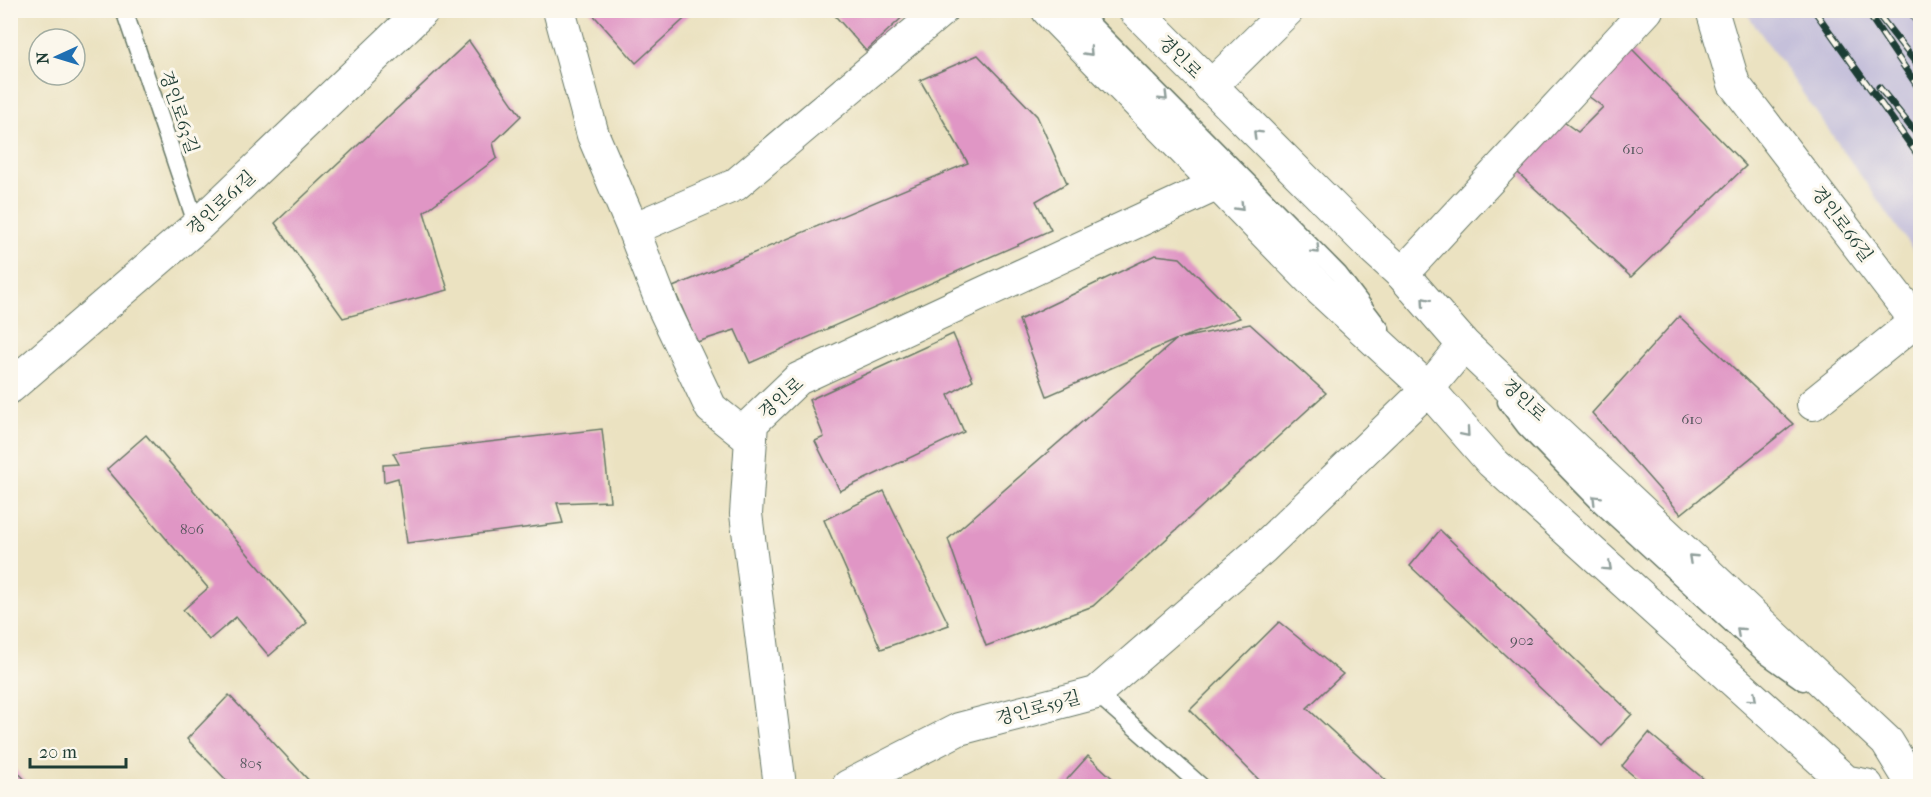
<svg xmlns="http://www.w3.org/2000/svg" width="1931" height="797" viewBox="0 0 1931 797" font-family="'IM FELL French Canon','Noto Serif KR',serif">
<style>
.industrial{fill:#c5c0da}
.building{fill:#e096c5}
.lines{fill:none;stroke-linecap:round;stroke-linejoin:round}
.lane-casing{stroke:#667765;stroke-width:19}
.street-casing{stroke:#667765;stroke-width:34}
.secondary-casing{stroke:#667765;stroke-width:35}
.primary-casing{stroke:#667765;stroke-width:35}
.lane{stroke:#fff;stroke-width:16}
.street{stroke:#fff;stroke-width:32}
.secondary{stroke:#fff;stroke-width:33}
.primary{stroke:#fff;stroke-width:33}
.rail-casing{stroke:#1f3d34;stroke-width:7}
.rail{stroke:#fbf7ec;stroke-width:4.5;stroke-dasharray:14;stroke-linecap:butt}
.oneway{stroke:#8f9e9a}
.labels{text-anchor:middle;stroke-width:6;stroke-linejoin:round;paint-order:stroke}
.number-label{font-size:15px;fill:#4f5358}
.street-label{font-size:18px;fill:#1f3d34;stroke:#fbf7ec}
</style>
<rect width="100%" height="100%" fill="#fbf7ec"/>
<filter id="ink" filterUnits="userSpaceOnUse"><feTurbulence type="fractalNoise" baseFrequency=".0167" numOctaves="2"/><feDisplacementMap in="SourceGraphic" scale="12" xChannelSelector="R" yChannelSelector="G"/><feConvolveMatrix kernelMatrix="1 2 1 2 8 2 1 2 1" color-interpolation-filters="sRGB"/></filter>
<filter id="wash" filterUnits="userSpaceOnUse"><feTurbulence type="fractalNoise" baseFrequency=".008" numOctaves="4" result="noise"/><feDisplacementMap in="SourceGraphic" scale="24" xChannelSelector="R" yChannelSelector="G"/><feGaussianBlur stdDeviation="1.35" result="paint"/><feColorMatrix in="noise" values="0 0 0 0 0 0 0 0 0 0 0 0 0 0 0 0 0 1.4 0 .05"/><feComposite in="paint" operator="in"/></filter>
<g filter="url(#wash)">
<rect width="100%" height="100%" fill="#ebe2c1"/>
<!-- industrial -->
<path class="industrial" d="M1745 11H1920V260Z"/>
<g id="blocks">
<!-- building -->
<path class="building" d="M589 10H694L636 63Z
M830 10H910L866 51Z
M469 41 521 116 493 143 497 158 424 212 448 290 343 318 275 223Z
M1632 49 1746 166 1631 277 1516 171 1561 120 1578 132 1603 107 1588 96Z
M978 55 1037 116 1067 183 1036 201 1051 230 750 363 735 330 697 342 673 287 968 163 920 80Z
M1155 255 1180 258 1240 318 1180 338 1047 396 1019 320Z
M1679 316 1793 424 1681 514 1592 413Z
M1250 324 1326 393 1093 606 986 646 948 539 1177 339Z
M953 334 973 380 948 395 964 432 840 491 815 441 824 437 809 400Z
M602 429 610 501 557 503 563 523 407 543 398 478 384 482 383 465 399 464 393 453Z
M146 435 307 623 269 656 236 617 209 640 183 610 208 588 107 469Z
M884 491 949 625 881 649 824 520Z
M1440 530 1632 714 1602 746 1410 566Z
M1279 622 1343 674 1307 708 1392 786H1265L1190 710Z
M229 695 314 786H232L187 739Z
M1649 733 1712 786H1645L1622 766Z
M1088 756 1121 786H1061Z
M10 764 31 786H10Z"/>
</g>
</g>
<g filter="url(#ink)">
<use href="#blocks" fill-opacity="0" stroke="#667765" stroke-width="1.5"/>
<g class="lines">
<!-- lane casing -->
<g class="lane-casing">
<path id="lane" d="M124 10 197 226
M1078 10 1339 274 1381 329
M1506 402 1525 427 1600 504 1765 655 1803 682
M1096 693 1201 786"/>
</g>
<!-- street casing -->
<g class="street-casing">
<path id="street" d="M559 10 593 135 633 229
M1712 10 1734 84 1916 321 1813 404
M1210 87 1288 10
M1402 274 1647 10
M751 440 711 408 664 309 633 229 735 185 942 10
M780 786 746 514 752 423 798 379 1218 184
M848 786 959 729 1096 693 1262 549 1428 389 1464 345"/>
</g>
<!-- secondary casing -->
<g class="secondary-casing">
<path id="secondary" d="M10 387 197 226 423 10"/>
</g>
<!-- primary casing -->
<g class="primary-casing">
<path id="primary" d="M1048 10 1322 291 1428 389 1492 462 1846 782 1867 786
M1135 10 1369 244 1402 274 1464 345 1887 742 1914 786"/>
</g>
<!-- lane -->
<use href="#lane" class="lane"/>
<!-- street -->
<use href="#street" class="street"/>
<!-- secondary -->
<use href="#secondary" class="secondary"/>
<!-- primary -->
<use href="#primary" class="primary"/>
<!-- rail casing -->
<g class="rail-casing">
<path id="rail" d="M1814 10 1920 158
M1866 10 1920 90
M1909 10 1920 25
M1881 18 1920 68
M1879 87 1920 138"/>
</g>
<!-- rail -->
<use href="#rail" class="rail"/>
</g>
<!-- one-way arrows -->
<defs><path id="oneway-chevron" d="M-2-3.5L2.5 0L-2 3.5" fill="none" stroke-width="1.6" stroke-linecap="round" stroke-linejoin="round" transform="scale(1.5)"/></defs>
<g class="oneway">
<use href="#oneway-chevron" transform="translate(1089 52) rotate(46)"/>
<use href="#oneway-chevron" transform="translate(1164 97) rotate(45)"/>
<use href="#oneway-chevron" transform="translate(1257 134) rotate(-135)"/>
<use href="#oneway-chevron" transform="translate(1240 207) rotate(46)"/>
<use href="#oneway-chevron" transform="translate(1316 250) rotate(45)"/>
<use href="#oneway-chevron" transform="translate(1425 301) rotate(-131)"/>
<use href="#oneway-chevron" transform="translate(1466 433) rotate(49)"/>
<use href="#oneway-chevron" transform="translate(1596 499) rotate(-135)"/>
<use href="#oneway-chevron" transform="translate(1692 558) rotate(-137)"/>
<use href="#oneway-chevron" transform="translate(1608 567) rotate(42)"/>
<use href="#oneway-chevron" transform="translate(1740 631) rotate(-138)"/>
<use href="#oneway-chevron" transform="translate(1753 698) rotate(42)"/>
</g>
</g>
<g class="labels">
<!-- number labels -->
<g class="number-label">
<text x="1633" y="154">610</text>
<text x="1692" y="424">610</text>
<text x="192" y="534">806</text>
<text x="1522" y="645">902</text>
<text x="251" y="768">805</text>
</g>
<!-- street labels -->
<g class="street-label">
<text transform="translate(1180 57) rotate(45)" y="6">경인로</text>
<text transform="translate(179 112) rotate(71)" y="6">경인로63길</text>
<text transform="translate(221 203) rotate(-43)" y="6">경인로61길</text>
<text transform="translate(1842 224) rotate(53)" y="6">경인로66길</text>
<text transform="translate(781 398) rotate(-41)" y="6">경인로</text>
<text transform="translate(1524 400) rotate(43)" y="6">경인로</text>
<text transform="translate(1038 708) rotate(-15)" y="6">경인로59길</text>
</g>
</g>
<!-- margin -->
<rect width="1931" height="797" fill="none" stroke="#fbf7ec" stroke-width="36"/>
<!-- north arrow -->
<g transform="translate(57 57) rotate(266)"><circle r="28" fill="#fbf7ec" stroke="#a3ada2" stroke-width="1.5"/>
<path d="M0-4.5L10 22L0 15L-10 22Z" fill="#1f6fb2"/>
<text y="-9" font-size="16" font-weight="bold" text-anchor="middle" fill="#1f3d34">N</text>
</g>
<!-- scale -->
<path d="M30 758v9h96v-9" fill="none" stroke="#1f3d34" stroke-width="3"/>
<text x="39" y="758" font-size="18" fill="#1f3d34" stroke="#fbf7ec" stroke-width="4.5" paint-order="stroke">20 m</text>
</svg>
